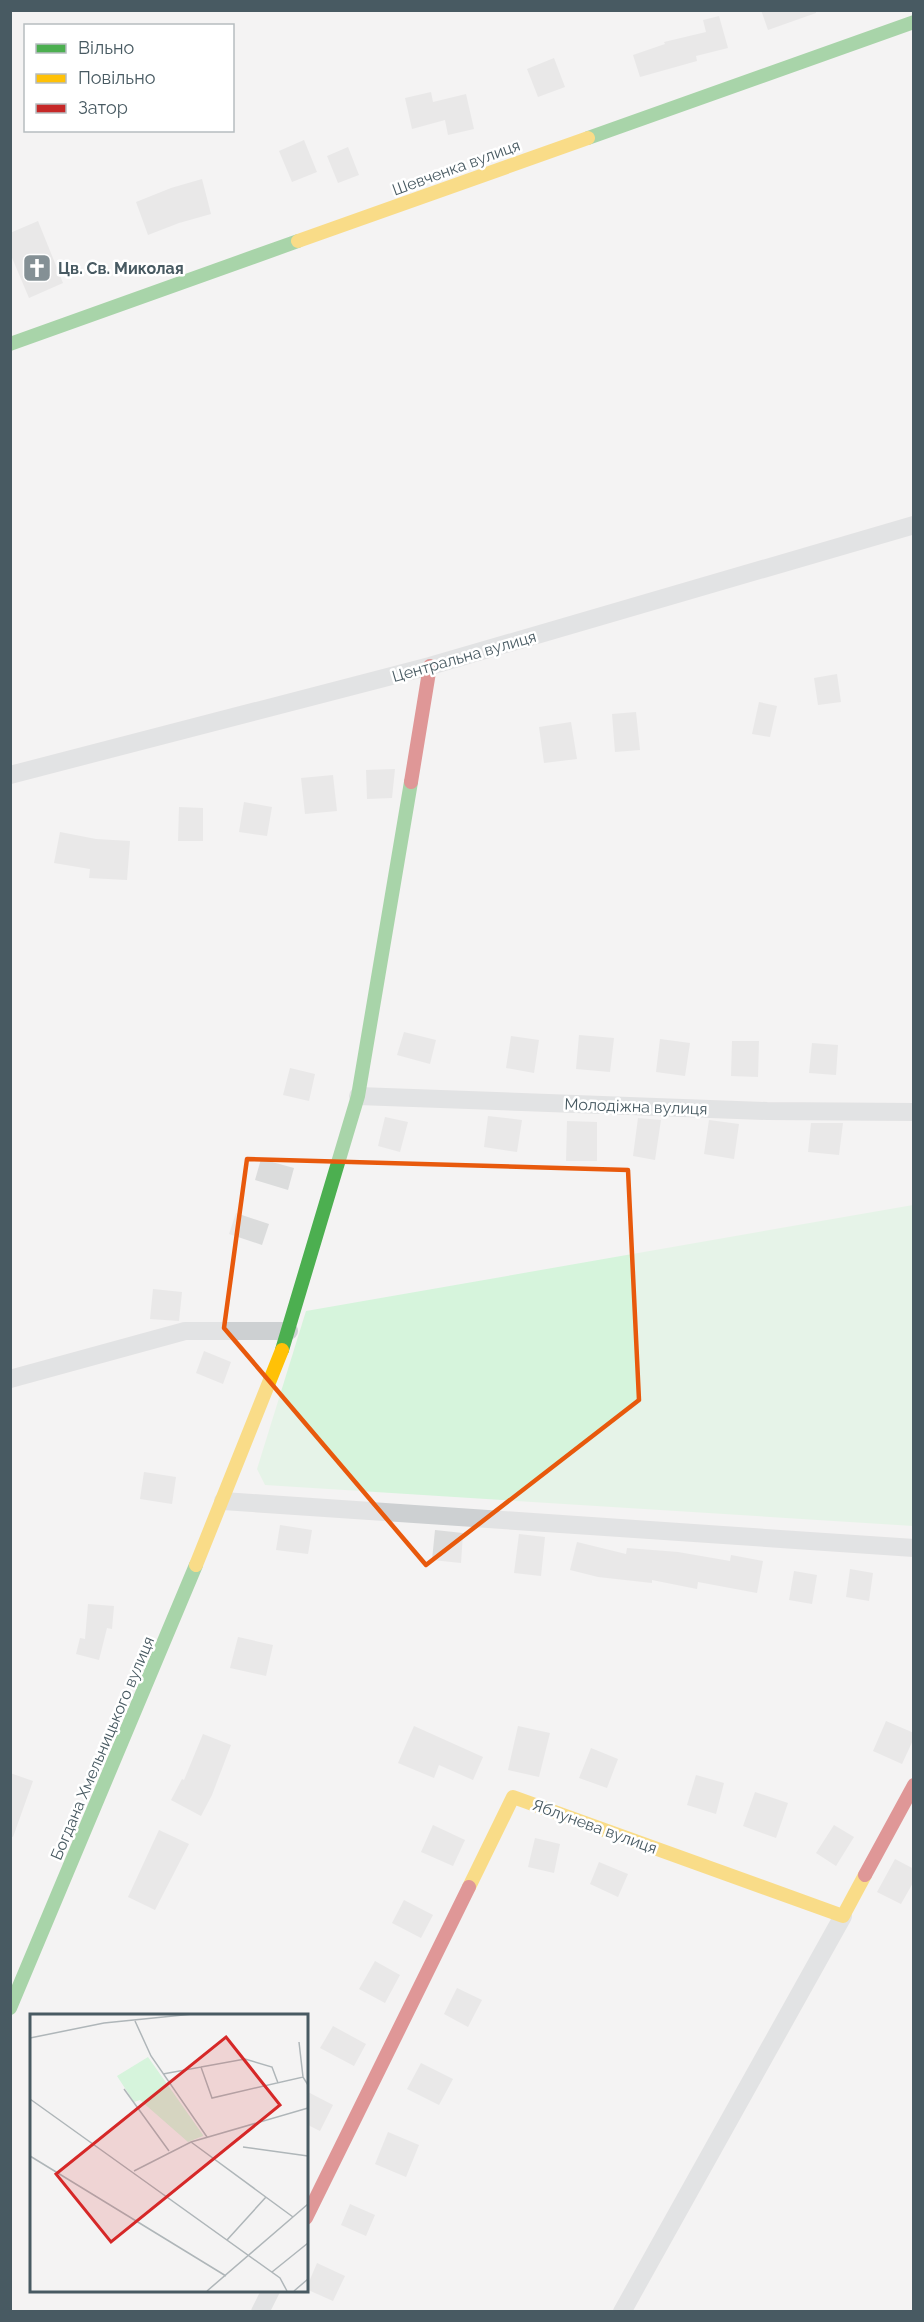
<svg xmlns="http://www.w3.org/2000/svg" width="924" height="2322" viewBox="0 0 924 2322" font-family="Raleway,sans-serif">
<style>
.green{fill:#d6f4dc}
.building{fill:#dbdcdc}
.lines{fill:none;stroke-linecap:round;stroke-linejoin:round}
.street{stroke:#cdd0d2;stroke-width:18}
.fast{stroke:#4caf50;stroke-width:14}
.slow{stroke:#ffc107;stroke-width:14}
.jam{stroke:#c62828;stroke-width:14}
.marked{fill:none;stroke:#e8590c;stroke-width:4.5;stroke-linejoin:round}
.labels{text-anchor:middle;stroke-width:5;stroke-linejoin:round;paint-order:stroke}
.street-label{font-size:16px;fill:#485a62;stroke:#fff}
.poi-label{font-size:16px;font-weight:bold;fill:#485a62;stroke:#fff;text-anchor:start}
.inset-road{fill:none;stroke:#afb6b9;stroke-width:1.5}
.view{fill:#d62828;fill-opacity:0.15;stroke:#d62828;stroke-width:3}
.inset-edge{fill:none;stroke:#485a62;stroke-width:3}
</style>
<rect width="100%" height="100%" fill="#f4f3f3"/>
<!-- green -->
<path class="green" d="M913 1205V1526L265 1485 257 1469 306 1311Z"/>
<!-- building -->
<path class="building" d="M761 10H816V13L768 30Z
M719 16 728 48 696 56 697 61 640 77 633 55 665 44 664 42 706 32 703 20Z
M554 58 565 87 538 97 527 69Z
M431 92 433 102 466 94 474 129 448 135 445 120 412 129 405 98Z
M304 140 317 172 292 182 279 151Z
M348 147 359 175 338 183 327 156Z
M202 179 211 214 179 223 148 235 136 202 171 188Z
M38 221 63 283 29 298 10 253V233Z
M837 674 841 702 818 705 814 678Z
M759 702 777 706 770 737 752 734Z
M636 712 640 750 615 752 612 714Z
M571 722 577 759 544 763 539 727Z
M395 769 392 798 367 799 366 770Z
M333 775 337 811 305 814 301 778Z
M244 802 272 807 267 836 239 832Z
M179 807 203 808V841H178Z
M60 832 96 839 130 841 127 880 89 878 90 869 54 863Z
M404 1032 436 1040 430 1064 397 1055Z
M579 1035 614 1038 610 1072 576 1069Z
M511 1036 539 1040 534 1073 506 1068Z
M660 1039 690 1043 685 1076 656 1072Z
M732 1041H759L758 1077 731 1076Z
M812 1043 838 1045 836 1075 809 1073Z
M290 1068 315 1074 309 1101 283 1095Z
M488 1116 522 1120 517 1152 484 1147Z
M385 1117 408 1122 400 1152 378 1146Z
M638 1118 661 1120 655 1160 633 1156Z
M709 1120 739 1124 734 1159 704 1154Z
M567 1121 597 1122V1161H566Z
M811 1123H843L839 1155 808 1152Z
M261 1159 294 1168 288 1190 255 1180Z
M236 1213 269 1224 262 1245 229 1234Z
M153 1289 182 1292 179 1321 150 1319Z
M204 1351 231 1362 223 1384 196 1373Z
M144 1472 176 1477 172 1504 140 1499Z
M280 1525 312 1530 308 1554 276 1550Z
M435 1530 463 1533 461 1563 432 1560Z
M519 1534 545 1537 541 1576 514 1573Z
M577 1542 626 1554 627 1548 678 1552 730 1561 731 1555 763 1561 757 1593 698 1582 697 1589 652 1580V1583L598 1577 570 1570Z
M850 1569 873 1573 869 1601 846 1597Z
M794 1571 817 1575 812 1604 789 1600Z
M88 1604 114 1606 112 1629 107 1628 99 1660 76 1654 80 1638 85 1639Z
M238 1637 273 1645 266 1676 230 1668Z
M886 1721 914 1733V1738L902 1764 873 1751Z
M414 1726 483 1757 473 1780 439 1765 434 1778 398 1763Z
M518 1726 550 1733 539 1777 508 1770Z
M203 1734 231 1745 212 1795 201 1816 171 1800 182 1779 184 1780Z
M591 1748 618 1759 607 1788 579 1778Z
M10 1773 33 1781 13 1837 10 1836Z
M696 1775 724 1783 716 1814 687 1805Z
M755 1792 788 1803 776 1838 743 1826Z
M433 1825 465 1840 453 1866 421 1852Z
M834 1825 854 1837 836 1866 816 1853Z
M159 1830 189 1844 155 1910 128 1897Z
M535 1838 560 1844 554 1873 528 1867Z
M895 1859 914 1869V1881L901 1904 877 1892Z
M599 1862 628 1874 618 1897 590 1884Z
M404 1900 433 1915 421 1938 392 1923Z
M375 1961 400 1975 385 2003 359 1989Z
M457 1988 482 2000 468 2027 444 2014Z
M333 2026 366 2044 354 2066 320 2048Z
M421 2063 453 2079 439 2105 407 2089Z
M306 2091 333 2105 320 2131 306 2124Z
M388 2132 419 2145 406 2177 375 2164Z
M350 2204 375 2215 366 2236 341 2225Z
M317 2263 345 2276 333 2301 306 2289Z"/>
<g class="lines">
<!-- street -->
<path class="street" d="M10 775 430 666 914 525
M358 1096 767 1111 914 1112
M10 1379 185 1331H289
M223 1501 914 1548
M260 2312 271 2290
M622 2312 843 1916"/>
<!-- fast -->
<path class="fast" d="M588 138 914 22
M10 344 298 241
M282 1350 358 1096 411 782
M10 2008 196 1565"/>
<!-- slow -->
<path class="slow" d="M298 241 588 138
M196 1565 282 1350
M469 1887 513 1797 843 1916 865 1875"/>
<!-- jam -->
<path class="jam" d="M411 782 430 666
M865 1875 914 1785
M306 2218 469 1887"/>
</g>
<!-- marked area -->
<path d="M0 0H924V2322H0ZM247 1159 628 1170 639 1400 426 1565 224 1328Z" fill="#f4f3f3" fill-opacity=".55" fill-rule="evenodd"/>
<path class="marked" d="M247 1159 628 1170 639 1400 426 1565 224 1328Z"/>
<!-- icons -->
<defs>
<g id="church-square" transform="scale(1.5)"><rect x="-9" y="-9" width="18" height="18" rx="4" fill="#849095" stroke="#fff"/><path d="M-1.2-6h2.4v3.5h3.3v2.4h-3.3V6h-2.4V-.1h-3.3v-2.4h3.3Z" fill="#fff"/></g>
</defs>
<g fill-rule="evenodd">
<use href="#church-square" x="37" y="268"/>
</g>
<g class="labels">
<!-- street labels -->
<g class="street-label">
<text transform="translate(456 167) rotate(-20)" y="6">Шевченка вулиця</text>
<text transform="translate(464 656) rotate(-16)" y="6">Центральна вулиця</text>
<text transform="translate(636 1106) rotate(2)" y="6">Молодіжна вулиця</text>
<text transform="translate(102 1748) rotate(-67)" y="6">Богдана Хмельницького вулиця</text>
<text transform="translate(595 1826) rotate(20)" y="6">Яблунева вулиця</text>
</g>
<!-- poi labels -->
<g class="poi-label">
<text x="58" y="274">Цв. Св. Миколая</text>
</g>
</g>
<!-- overview -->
<g transform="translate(30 2014)">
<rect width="278" height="278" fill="#f4f3f3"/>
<path d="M118 43 173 121V122L158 128 110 86 104 88 87 62Z" fill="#d6f4dc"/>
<path class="inset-road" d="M105 7 121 42 177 123M0 24 74 9 163 0M269 28 273 63M171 53 215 45 242 53 248 69M133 60 171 53 182 84 273 63 278 71M94 75 139 137M0 85 250 264 257 277M161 128 263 203M213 133 278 142M0 142 196 262M104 157 161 128 278 94M197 226 236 183M242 258 278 229M177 277 278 190M264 277 278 265"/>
<path class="view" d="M196 23 250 91 81 228 26 160Z"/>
<rect width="278" height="278" class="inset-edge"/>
</g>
<!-- border -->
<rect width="924" height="2322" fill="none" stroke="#485a62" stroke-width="24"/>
<!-- legend -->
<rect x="24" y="24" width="210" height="108" fill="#ffffff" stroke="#b6bdc0" stroke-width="1.5"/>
<rect x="36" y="44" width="30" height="9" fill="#4caf50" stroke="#b6bdc0" stroke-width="1.5"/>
<text x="78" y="54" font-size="18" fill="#485a62">Вільно</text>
<rect x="36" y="74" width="30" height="9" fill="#ffc107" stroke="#b6bdc0" stroke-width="1.5"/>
<text x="78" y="84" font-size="18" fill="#485a62">Повільно</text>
<rect x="36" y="104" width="30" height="9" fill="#c62828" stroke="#b6bdc0" stroke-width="1.5"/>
<text x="78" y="114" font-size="18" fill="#485a62">Затор</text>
</svg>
